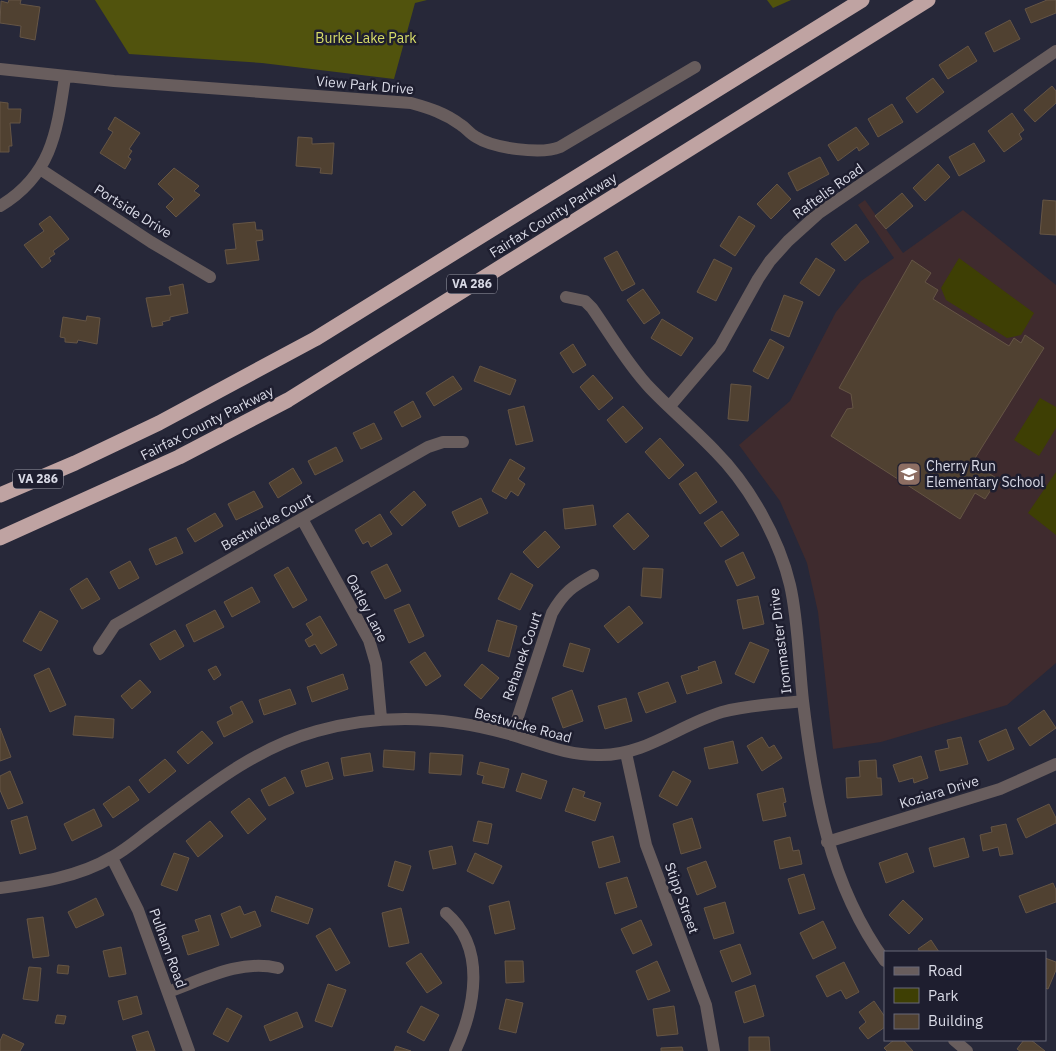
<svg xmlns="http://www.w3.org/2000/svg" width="1056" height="1051" viewBox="0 0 1056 1051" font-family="'IBM Plex Sans',sans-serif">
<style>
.education{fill:#3f2b2e}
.green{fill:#3e3f04}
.forest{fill:#51530d}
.building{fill:#504131;stroke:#655545}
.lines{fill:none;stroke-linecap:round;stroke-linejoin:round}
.minor{stroke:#685d5d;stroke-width:12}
.highway{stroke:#bfa3a2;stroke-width:15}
.labels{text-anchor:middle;stroke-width:5;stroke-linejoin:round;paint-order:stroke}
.shield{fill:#1e1e2f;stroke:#a1a2af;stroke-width:1}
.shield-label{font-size:12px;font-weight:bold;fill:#d9dae6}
.park-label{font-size:14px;fill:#d8dd69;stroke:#1e1e2f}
.street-label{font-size:14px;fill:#d9dae6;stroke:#1e1e2f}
.poi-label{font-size:14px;fill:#d9dae6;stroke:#1e1e2f;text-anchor:start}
</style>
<rect width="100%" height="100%" fill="#272839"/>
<!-- education -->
<path class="education" d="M865 200 903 253 963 210 1056 285V663L1007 705 881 742 833 749 818 612 807 563 780 501 739 445 790 401 836 312 861 281 894 258 858 205Z"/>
<!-- green -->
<path class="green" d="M959 258 1034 313 1021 335 1007 338 946 300 941 288Z
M1040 398 1056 407V428L1039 456 1014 440Z
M1056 472V535L1028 513Z"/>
<!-- forest -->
<path class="forest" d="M95 0H427L415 3 394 79 262 63 129 54Z
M767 0H791L773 8Z"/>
<!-- building -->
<path class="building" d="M9 0H21L20 4 40 7 35 40 20 37 21 26 0 23 1 1 8 3Z
M1047 0H1056V13L1031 23 1025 9Z
M1010 20 1020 39 994 52 985 33Z
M968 46 977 61 948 79 939 65Z
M933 78 944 92 917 113 906 98Z
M1052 86 1056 91V103L1035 122 1024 110Z
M0 102 8 103V109H21L20 123H10L12 146H9V152H0Z
M892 104 903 122 878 137 868 119Z
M1012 113 1024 130 1019 134 1022 139 1004 152 988 131Z
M115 117 140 133 129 149 132 151 128 157 131 159 125 169 100 153 113 132 108 129Z
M856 127 869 144 859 151 857 147 838 161 828 145Z
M298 137 312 138V144L334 143 332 174 320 173 321 168 296 166Z
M974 143 985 161 959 176 949 157Z
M820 157 829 174 797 191 788 173Z
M938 164 950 177 925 201 913 188Z
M174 168 199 186 194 191 200 195 176 217 166 207 174 199 158 184Z
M777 184 791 199 771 219 757 204Z
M902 193 913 206 886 229 875 216Z
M1043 200 1056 201V235L1040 234Z
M50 216 69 239 53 251 55 254 49 258 51 261 42 268 24 245 44 231 39 224Z
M739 216 755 226 735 256 720 246Z
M255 222 256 230H262L263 240 256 241 259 260 227 264 225 250 236 249 233 224Z
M856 224 869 242 845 261 831 244Z
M617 251 635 284 622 291 604 258Z
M816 258 835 270 819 296 800 283Z
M714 259 732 268 716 301 697 292Z
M912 260 931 273 925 282 938 290 933 299 1009 346 1014 338 1021 343 1025 335 1044 348 972 463 998 479 985 499 975 493 960 519 831 436 847 409 853 408 851 394 839 388Z
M183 284 188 313 170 317V320L162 322 163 325 152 327 146 298 171 295 169 287Z
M643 289 660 313 644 324 627 300Z
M784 295 803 302 789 337 771 330Z
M87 316 100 318 97 344 78 340 77 343 65 342V338L60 337 63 317 86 321Z
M662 319 693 338 681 356 651 338Z
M770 339 784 347 768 379 753 371Z
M573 344 586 365 573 373 560 353Z
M480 366 516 380 510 395 474 381Z
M593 375 613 398 599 410 580 387Z
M453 376 462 389 434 406 426 393Z
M731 384 751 386 748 421 728 419Z
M413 401 421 417 402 427 394 412Z
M524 406 533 441 516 445 508 410Z
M623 406 643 428 626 443 607 420Z
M374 423 382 439 361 449 353 433Z
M660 438 684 465 669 479 645 452Z
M336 447 343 461 315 475 308 461Z
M510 459 525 468 518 479 525 484 518 496 511 491 506 499 492 491Z
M293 468 302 483 278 498 269 483Z
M696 472 717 502 700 514 679 484Z
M254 491 263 507 236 520 228 504Z
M414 491 426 505 402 526 390 512Z
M481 498 488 513 459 527 452 512Z
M593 505 596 525 565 529 563 509Z
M722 511 739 535 721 547 704 523Z
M215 513 223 526 195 542 187 529Z
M628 513 649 536 634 550 613 526Z
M380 514 392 534 371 547 368 541 363 544 355 530Z
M545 531 560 547 538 568 523 552Z
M176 537 183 553 156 565 149 549Z
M743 552 755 578 737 586 725 561Z
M130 561 139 578 119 589 110 572Z
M387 564 401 591 385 599 371 572Z
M288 567 307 600 293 608 274 575Z
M643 568 663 569 661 598 641 596Z
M511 573 533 585 520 610 498 599Z
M87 578 100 599 82 609 70 589Z
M252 587 260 602 232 617 224 602Z
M758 596 764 624 743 629 737 600Z
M409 604 424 636 409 643 394 610Z
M629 606 643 623 618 643 604 626Z
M215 610 224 627 194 642 186 625Z
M40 611 58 621 41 651 23 641Z
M320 616 337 645 321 654 315 644 309 647 305 640 313 635 306 624Z
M497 620 517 626 509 657 488 651Z
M175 630 184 646 160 660 150 644Z
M750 642 769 650 754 683 735 674Z
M570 643 590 649 583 672 563 666Z
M425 652 441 676 426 686 410 662Z
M715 661 722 683 687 694 681 676 699 670 698 667Z
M482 664 499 678 481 699 464 685Z
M216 666 221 675 214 680 208 670Z
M49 668 66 705 50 712 34 675Z
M343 674 348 689 312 702 307 687Z
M140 680 151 692 132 709 121 696Z
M668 682 676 702 646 713 638 693Z
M290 689 296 704 264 715 259 700Z
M572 690 583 721 563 728 552 698Z
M626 698 632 721 605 729 598 706Z
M242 701 253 722 224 737 217 722 233 714 230 707Z
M1044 710 1056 728 1030 746 1018 728Z
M75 716 114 719 113 738 73 735Z
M0 728 11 757 0 761Z
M1006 729 1014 749 988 761 979 741Z
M202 731 213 743 188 764 177 752Z
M762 737 769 748 774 745 782 758 762 771 747 746Z
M961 737 968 764 940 771 935 751 949 748 947 740Z
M733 741 738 763 709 769 704 748Z
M384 750 415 752 414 770 383 767Z
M370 753 373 771 344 776 341 758Z
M430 753 463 755 461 775 429 773Z
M921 756 928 778 914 783 913 778 899 782 893 765Z
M165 759 176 771 149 793 139 780Z
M876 760 877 778H881L882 795 847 798 846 778 860 777 859 761Z
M328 762 333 779 306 787 301 771Z
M480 762 509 769 504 788 482 783 484 776 477 774Z
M10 771 23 803 8 809 0 790V776Z
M673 771 691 781 677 806 659 796Z
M522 773 547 781 541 799 516 791Z
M285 777 294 793 269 806 261 790Z
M129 786 139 800 113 818 103 804Z
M573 788 585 792 583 797 601 803 595 821 565 811Z
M783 788 786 802 783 803 786 816 763 821 757 794Z
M249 798 266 819 248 834 231 812Z
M1049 804 1056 818V823L1026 838 1017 819Z
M94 809 102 826 72 841 64 824Z
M27 816 36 849 20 854 11 821Z
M692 818 701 848 681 854 673 824Z
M210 821 223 836 198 857 186 841Z
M478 821 492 824 488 844 473 841Z
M1006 824 1013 854 1000 856 998 847 983 851 980 835 992 832 991 827Z
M613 836 620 862 599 868 592 842Z
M790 837 793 851 799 850 802 864 780 869 774 841Z
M964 838 969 857 934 867 929 848Z
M452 846 456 864 433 869 429 851Z
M174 853 189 858 177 891 161 885Z
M475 853 502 866 493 884 467 871Z
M907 853 914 872 886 883 879 863Z
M395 861 411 866 403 891 388 886Z
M706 861 716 887 697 895 687 868Z
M804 874 815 909 799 914 788 879Z
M627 877 637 907 615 914 606 883Z
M1053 883 1056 890V902L1026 913 1019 896Z
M276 896 313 909 308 924 271 911Z
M96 898 104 915 76 928 68 912Z
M903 900 923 919 909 934 889 915Z
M509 901 515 929 495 934 489 906Z
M725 902 734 933 714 939 704 908Z
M240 906 244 915 255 911 261 926 231 938 221 914Z
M401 908 409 943 389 947 382 913Z
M210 915 219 945 188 955 182 936 199 931 195 920Z
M43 917 49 956 33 958 27 919Z
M641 920 652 945 633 954 621 929Z
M823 921 836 948 813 959 800 933Z
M330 928 350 963 336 971 316 936Z
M931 940 939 952H920L918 949Z
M740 944 751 974 732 982 720 951Z
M121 947 126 974 109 977 103 951Z
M421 953 442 983 427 993 406 963Z
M1045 958 1056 962V970L1048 989 1045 988Z
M505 961H523L524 982 506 983Z
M657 961 670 991 648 1000 636 971Z
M844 962 859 992 846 999 841 990 827 997 816 976Z
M58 965 69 966 68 974 57 973Z
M29 967 41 968 38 1001 23 999Z
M328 984 346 990 332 1027 315 1021Z
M755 985 764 1016 744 1023 735 992Z
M137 996 142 1014 123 1020 118 1001Z
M506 999 523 1003 516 1033 499 1029Z
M874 1001 885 1017V1027L868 1039 859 1028 866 1022 859 1012Z
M421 1006 439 1015 424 1041 407 1032Z
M674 1006 678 1034 657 1036 653 1009Z
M227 1008 242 1016 228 1042 213 1034Z
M297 1012 303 1027 270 1041 264 1026Z
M57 1015 66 1016 64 1024 55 1023Z
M148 1031 155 1051H137L132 1036Z
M3 1034 24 1044 20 1051H0V1041Z
M749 1037H769L770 1051H749Z
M894 1040H903L913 1051H887L884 1048Z
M1024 1040H1031L1045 1051H1020L1017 1049Z
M396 1046 411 1051H394Z
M682 1047 683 1051H661V1048Z"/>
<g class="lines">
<!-- minor -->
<path class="minor" d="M0 69 114 81 411 103C429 108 445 113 461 125 466 128 470 134 476 137 493 148 541 155 560 147L695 67
M40 169 151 242 210 277
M0 206C52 175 57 131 65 77
M566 297 585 301 592 308C611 335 628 365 650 388 671 410 694 429 715 451 749 485 779 538 790 585 798 619 799 665 803 701 814 793 829 884 885 961
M669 407 720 347 758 279 770 261 788 241 819 213 1056 51
M302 519 369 640 376 664 381 718
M99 649 115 625 428 447 443 442H463
M512 735 552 613C564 592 573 586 593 575
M626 753 646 845 706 1005 714 1051
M827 842 1000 789 1056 764
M112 858 138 910 189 1051
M0 888C37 883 79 877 112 857 127 849 140 837 154 827 205 789 255 748 317 731 381 713 445 716 509 734 540 743 567 756 601 755 646 755 679 725 722 712 748 705 776 704 803 701
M446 913C487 948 475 1008 455 1051
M168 992C204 979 240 959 278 968
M954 1040 967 1051"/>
<!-- highway -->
<path class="highway" d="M0 495 75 463 159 423 315 339 862 0
M0 538 179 457 288 400 928 0"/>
</g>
<!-- icons -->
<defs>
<g id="school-square" transform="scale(1.25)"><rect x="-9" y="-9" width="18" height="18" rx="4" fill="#8d6e63" stroke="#1e1e2f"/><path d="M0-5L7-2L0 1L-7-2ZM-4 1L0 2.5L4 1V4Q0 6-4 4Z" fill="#fff"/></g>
</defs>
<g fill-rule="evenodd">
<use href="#school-square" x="909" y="474"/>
</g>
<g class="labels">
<!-- shield labels -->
<g class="shield">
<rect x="447" y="274.5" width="50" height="19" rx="4"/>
<rect x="13" y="469.5" width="50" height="19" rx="4"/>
</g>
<g class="shield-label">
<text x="472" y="288">VA 286</text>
<text x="38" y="483">VA 286</text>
</g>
<!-- park labels -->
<g class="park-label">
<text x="366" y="43">Burke Lake Park</text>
</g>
<!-- street labels -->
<g class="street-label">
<text transform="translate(365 85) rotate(5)" y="5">View Park Drive</text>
<text transform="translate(828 191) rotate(-36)" y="5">Raftelis Road</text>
<text transform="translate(133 211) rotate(32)" y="5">Portside Drive</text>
<text transform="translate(553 215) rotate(-32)" y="5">Fairfax County Parkway</text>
<text transform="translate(207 423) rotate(-27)" y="5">Fairfax County Parkway</text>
<text transform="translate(267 522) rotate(-29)" y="5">Bestwicke Court</text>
<text transform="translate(367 608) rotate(63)" y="5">Oatley Lane</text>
<text transform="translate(780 641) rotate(-97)" y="5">Ironmaster Drive</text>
<text transform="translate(522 656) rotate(-71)" y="5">Rehanek Court</text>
<text transform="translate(523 725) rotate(15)" y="5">Bestwicke Road</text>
<text transform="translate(939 792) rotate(-17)" y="5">Koziara Drive</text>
<text transform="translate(682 898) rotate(70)" y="5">Stipp Street</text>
<text transform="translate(168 948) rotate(70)" y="5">Pulham Road</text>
</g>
<!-- poi labels -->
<g class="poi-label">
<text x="926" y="471">Cherry Run<tspan x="926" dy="16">Elementary School</tspan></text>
</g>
</g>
<!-- legend -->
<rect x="884" y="951" width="162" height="90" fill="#1e1e2f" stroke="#696978"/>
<rect x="894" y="967" width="25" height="8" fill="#685d5d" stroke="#696978"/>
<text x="928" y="976" font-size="15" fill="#d9dae6">Road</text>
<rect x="894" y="988" width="25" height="15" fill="#3e3f04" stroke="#696978"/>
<text x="928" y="1001" font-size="15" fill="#d9dae6">Park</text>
<rect x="894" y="1014" width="25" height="15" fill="#504131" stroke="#696978"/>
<text x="928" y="1026" font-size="15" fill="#d9dae6">Building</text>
</svg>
